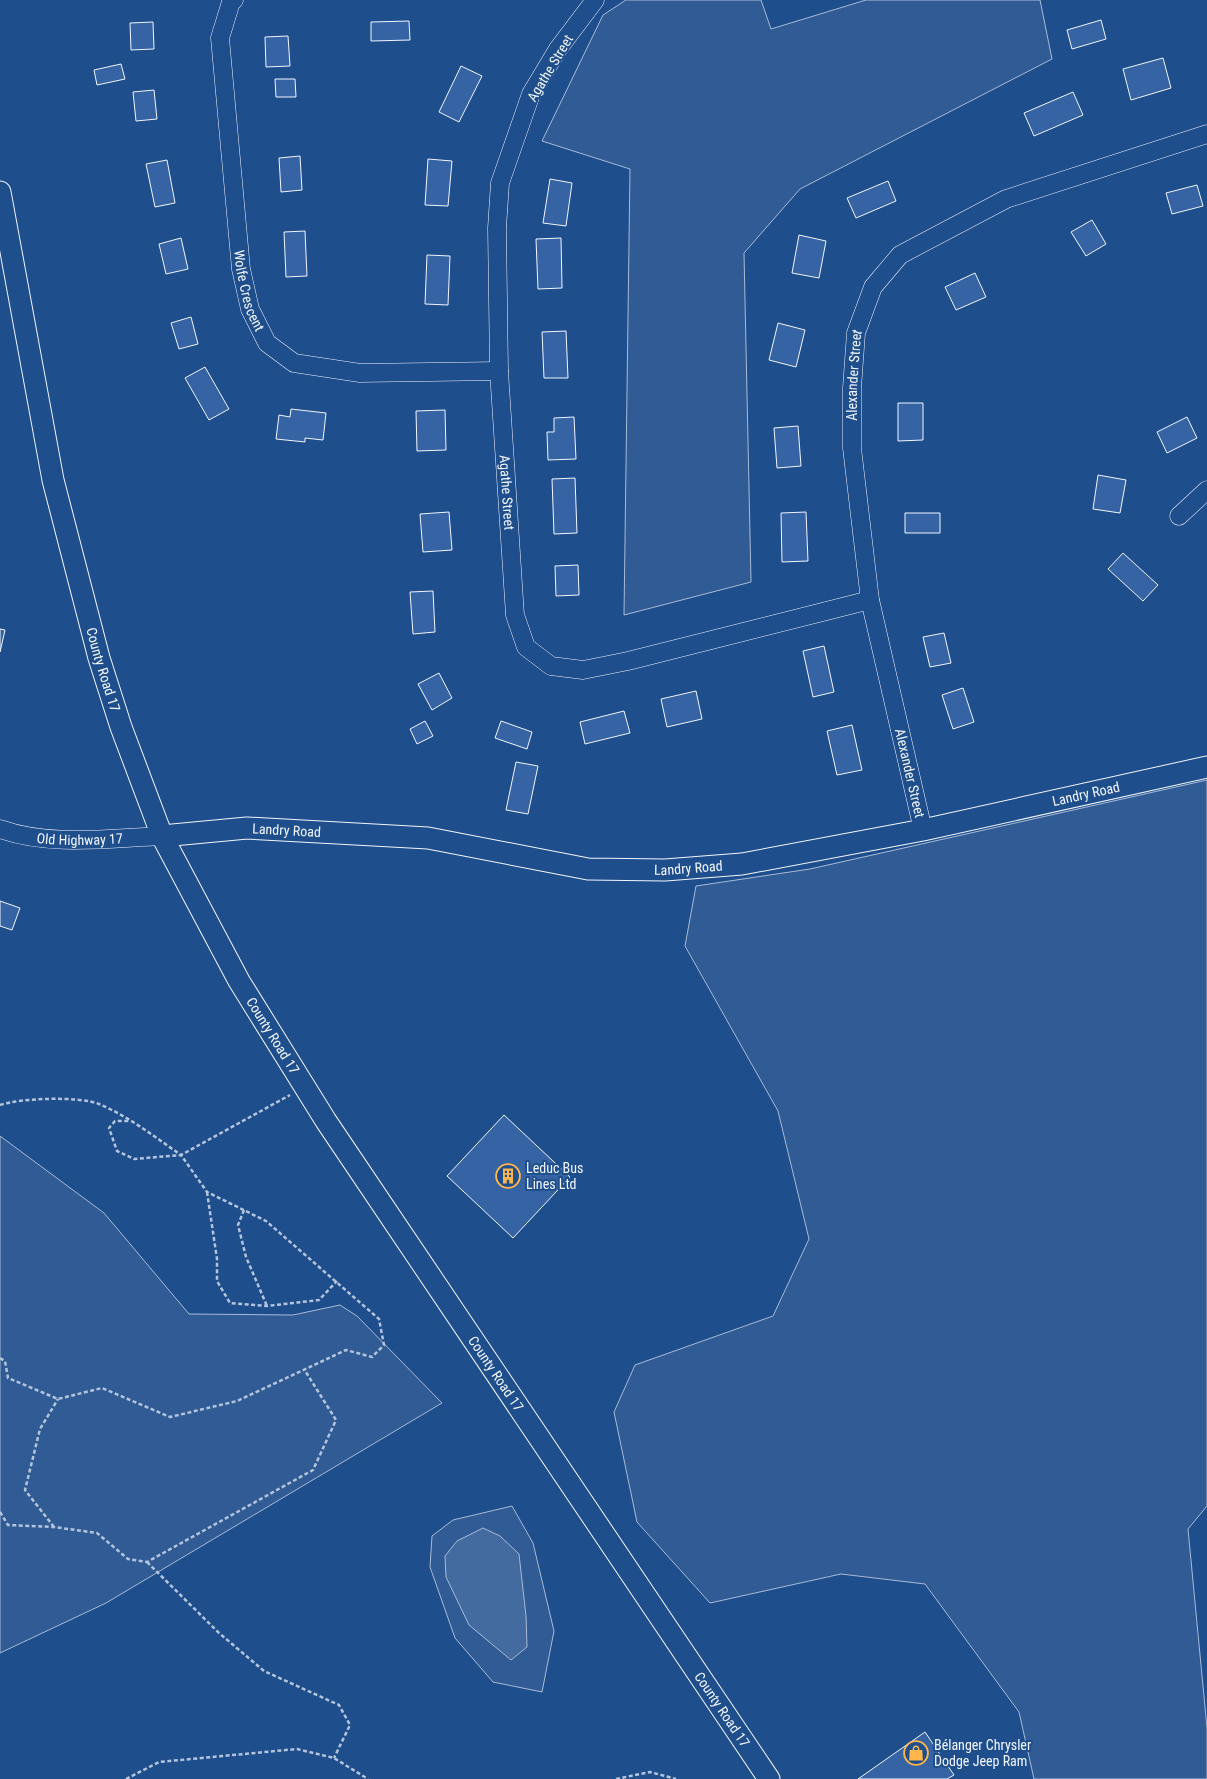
<svg xmlns="http://www.w3.org/2000/svg" width="1207" height="1779" viewBox="0 0 1207 1779" font-family="'Roboto Condensed',sans-serif">
<style>
.built{fill:#305b95;stroke:#a8bbd7}
.water{fill:#446ba0;stroke:#a8bbd7}
.building{fill:#3563a3;stroke:#f2f6ff}
.lines{fill:none;stroke-linecap:round;stroke-linejoin:round}
.minor-casing{stroke:#f2f6ff;stroke-width:19}
.major-casing{stroke:#f2f6ff;stroke-width:23}
.path{stroke:#b3c4dc;stroke-width:2.5;stroke-dasharray:4 2.5;stroke-linecap:butt}
.minor{stroke:#1f4e8c;stroke-width:18}
.major{stroke:#1f4e8c;stroke-width:21}
.labels{text-anchor:middle;stroke-width:4;stroke-linejoin:round;paint-order:stroke}
.street-label{font-size:14px;fill:#f2f6ff;stroke:#1f4e8c}
.poi-label{font-size:14px;fill:#f2f6ff;stroke:#1f4e8c;text-anchor:start}
</style>
<rect width="100%" height="100%" fill="#1f4e8c"/>
<!-- built -->
<path class="built" d="M626 0H761L771 29 866 0H1040L1052 59 800 189 744 253 751 582 624 615 630 169 542 141 603 15Z
M1207 780V1506L1188 1529 1207 1728V1779H1034L1019 1712 925 1584 841 1574 710 1603 637 1522 614 1412 635 1365 773 1316 809 1239 778 1111 685 946 696 886 810 869Z
M0 1136 104 1213 189 1314 293 1315 340 1305 357 1316 442 1403 106 1603 0 1653Z
M512 1506 533 1543 554 1631 542 1692 493 1682 455 1638 430 1567 432 1536 453 1520Z"/>
<!-- water -->
<path class="water" d="M483 1528 500 1536 519 1554 526 1616 527 1647 511 1660 469 1625 446 1577 445 1556 457 1541Z"/>
<!-- building -->
<path class="building" d="M1101 20 1106 39 1072 49 1067 30Z
M409 21 410 40 371 41V22Z
M153 22 154 49 131 50 130 23Z
M288 36 290 66 266 67 265 37Z
M1163 58 1171 88 1131 100 1123 69Z
M121 64 125 79 97 85 94 70Z
M461 66 482 76 459 122 439 112Z
M275 79H295L296 97H276Z
M154 90 157 119 136 121 133 92Z
M1073 92 1083 115 1034 136 1024 113Z
M300 156 302 190 281 192 279 158Z
M428 159 452 161 448 206 425 205Z
M167 160 175 203 155 207 146 164Z
M550 179 572 183 566 226 543 223Z
M888 181 896 201 856 218 847 198Z
M1197 185 1203 206 1172 214 1166 193Z
M1092 220 1106 244 1086 256 1071 232Z
M305 231 307 276 286 277 284 232Z
M799 235 826 241 819 278 792 273Z
M181 238 188 269 166 274 159 244Z
M561 238 562 288 538 289 536 239Z
M427 255 450 256 448 305 425 304Z
M975 273 986 297 956 310 945 287Z
M191 317 198 344 179 349 171 323Z
M778 323 805 330 796 367 769 360Z
M566 331 568 378H544L542 332Z
M205 367 229 409 209 420 185 378Z
M898 403H923V440L898 441Z
M291 409 326 413 323 440 305 438V442L276 439 279 415 290 417Z
M445 410 446 450 417 451 416 411Z
M574 417 576 459 548 460 547 432H554V418Z
M1187 417 1197 438 1167 453 1157 432Z
M798 426 801 466 777 468 774 428Z
M1098 475 1126 480 1120 513 1093 509Z
M575 478 577 533 554 534 552 479Z
M449 512 452 550 423 552 420 514Z
M806 512 808 561 782 562 781 513Z
M905 513H940V533H905Z
M1123 553 1158 585 1143 601 1108 569Z
M578 565 579 595 556 596 555 566Z
M433 591 435 632 413 634 410 592Z
M0 629 5 630 0 652Z
M944 633 951 663 930 667 923 637Z
M824 646 834 692 813 697 803 651Z
M439 673 452 698 432 710 418 684Z
M963 688 974 722 953 729 942 695Z
M696 691 702 719 667 727 661 699Z
M624 711 630 733 585 744 580 722Z
M425 721 433 736 417 744 410 729Z
M501 721 532 732 527 749 495 738Z
M852 725 862 770 837 775 827 731Z
M516 762 538 766 528 814 506 810Z
M0 901 20 908 12 930 0 926Z
M504 1115 570 1177 513 1238 447 1176Z
M925 1732 954 1775 947 1779H858Z"/>
<g class="lines">
<!-- minor casing -->
<g class="minor-casing">
<g id="minor">
<path id="s1" d="M234 0 231 2 220 38 241 269 250 309 267 343 294 363 360 373 499 371"/>
<path id="s2" d="M595 0 558 49 531 94 500 183 497 228 499 371 515 615 526 647 551 666 583 670 628 661 870 600"/>
<path d="M1179 516 1207 490"/>
<path id="s3" d="M0 829C50 847 110 838 162 836"/>
<path id="s4" d="M923 830 870 600 852 448V388L856 333 873 287 900 255 1006 199 1207 134"/>
</g>
</g>
<!-- major casing -->
<g class="major-casing">
<g id="major">
<path id="s5" d="M0 192 53 480 99 658 121 727 162 836 239 981 326 1121 769 1779"/>
<path id="s6" d="M162 836 247 828 428 838 588 869 665 870 742 864 923 830 1207 767"/>
</g>
</g>
<!-- path -->
<path class="path" d="M0 1105C20 1098 80 1096 99 1104 128 1116 155 1137 181 1155L290 1095
M207 1192 217 1259V1281L230 1303 267 1306 319 1300 337 1281
M244 1210 238 1225 246 1257 267 1306
M0 1358 5 1361 8 1378 58 1399 102 1388 170 1417 237 1401 346 1350 372 1357 384 1345 379 1319 266 1221 207 1192 181 1155 134 1159 117 1151 109 1128 115 1121H130
M0 1512 8 1525 54 1527 97 1533 128 1559 147 1562 313 1470 336 1420 304 1369
M54 1527 25 1490 40 1429 58 1399
M147 1562 219 1633 264 1671 339 1705 350 1725 334 1758
M126 1779 159 1762 297 1749 334 1758 368 1779
M616 1779 650 1772 676 1779"/>
<!-- minor -->
<use href="#minor" class="minor"/>
<!-- major -->
<use href="#major" class="major"/>
</g>
<!-- icons -->
<defs>
<g id="building-ring" transform="scale(1.25)"><circle r="9.5" fill="#1f4e8c" stroke="#ffb74d" stroke-width="1.5"/><path d="M-4-6H4V6H1V3H-1V6H-4ZM-2.5-4.3h1.7v1.8h-1.7ZM.8-4.3h1.7v1.8H.8ZM-2.5-1h1.7V.8h-1.7ZM.8-1h1.7V.8H.8Z" fill="#ffb74d"/></g>
<g id="shop-ring" transform="scale(1.25)"><circle r="9.5" fill="#1f4e8c" stroke="#ffb74d" stroke-width="1.5"/><path d="M-5-2.5h2.3a2.7 3.5 0 0 1 5.4 0H5L5.5 6h-11ZM-1.5-2.5h3a1.5 2.3 0 0 0-3 0Z" fill="#ffb74d"/></g>
</defs>
<g fill-rule="evenodd">
<use href="#building-ring" x="508" y="1176"/>
<use href="#shop-ring" x="916" y="1753"/>
</g>
<g class="labels">
<!-- street labels -->
<g class="street-label">
<text transform="translate(550 68) rotate(-59)" y="5">Agathe Street</text>
<text dy="5" stroke="none"><textPath href="#s1" startOffset="296">Wolfe Crescent</textPath></text>
<text dy="5" stroke="none"><textPath href="#s4" startOffset="462">Alexander Street</textPath></text>
<text dy="5" stroke="none"><textPath href="#s2" startOffset="518">Agathe Street</textPath></text>
<text dy="5" stroke="none"><textPath href="#s5" startOffset="489">County Road 17</textPath></text>
<text transform="translate(910 773) rotate(77)" y="5">Alexander Street</text>
<text dy="5" stroke="none"><textPath href="#s6" startOffset="935">Landry Road</textPath></text>
<text dy="5" stroke="none"><textPath href="#s6" startOffset="125">Landry Road</textPath></text>
<text dy="5" stroke="none"><textPath href="#s3" startOffset="81">Old Highway 17</textPath></text>
<text dy="5" stroke="none"><textPath href="#s6" startOffset="530">Landry Road</textPath></text>
<text dy="5" stroke="none"><textPath href="#s5" startOffset="894">County Road 17</textPath></text>
<text dy="5" stroke="none"><textPath href="#s5" startOffset="1299">County Road 17</textPath></text>
<text dy="5" stroke="none"><textPath href="#s5" startOffset="1704">County Road 17</textPath></text>
</g>
<!-- poi labels -->
<g class="poi-label">
<text x="526" y="1173">Leduc Bus<tspan x="526" dy="16">Lines Ltd</tspan></text>
<text x="934" y="1750">Bélanger Chrysler<tspan x="934" dy="16">Dodge Jeep Ram</tspan></text>
</g>
</g>
</svg>
